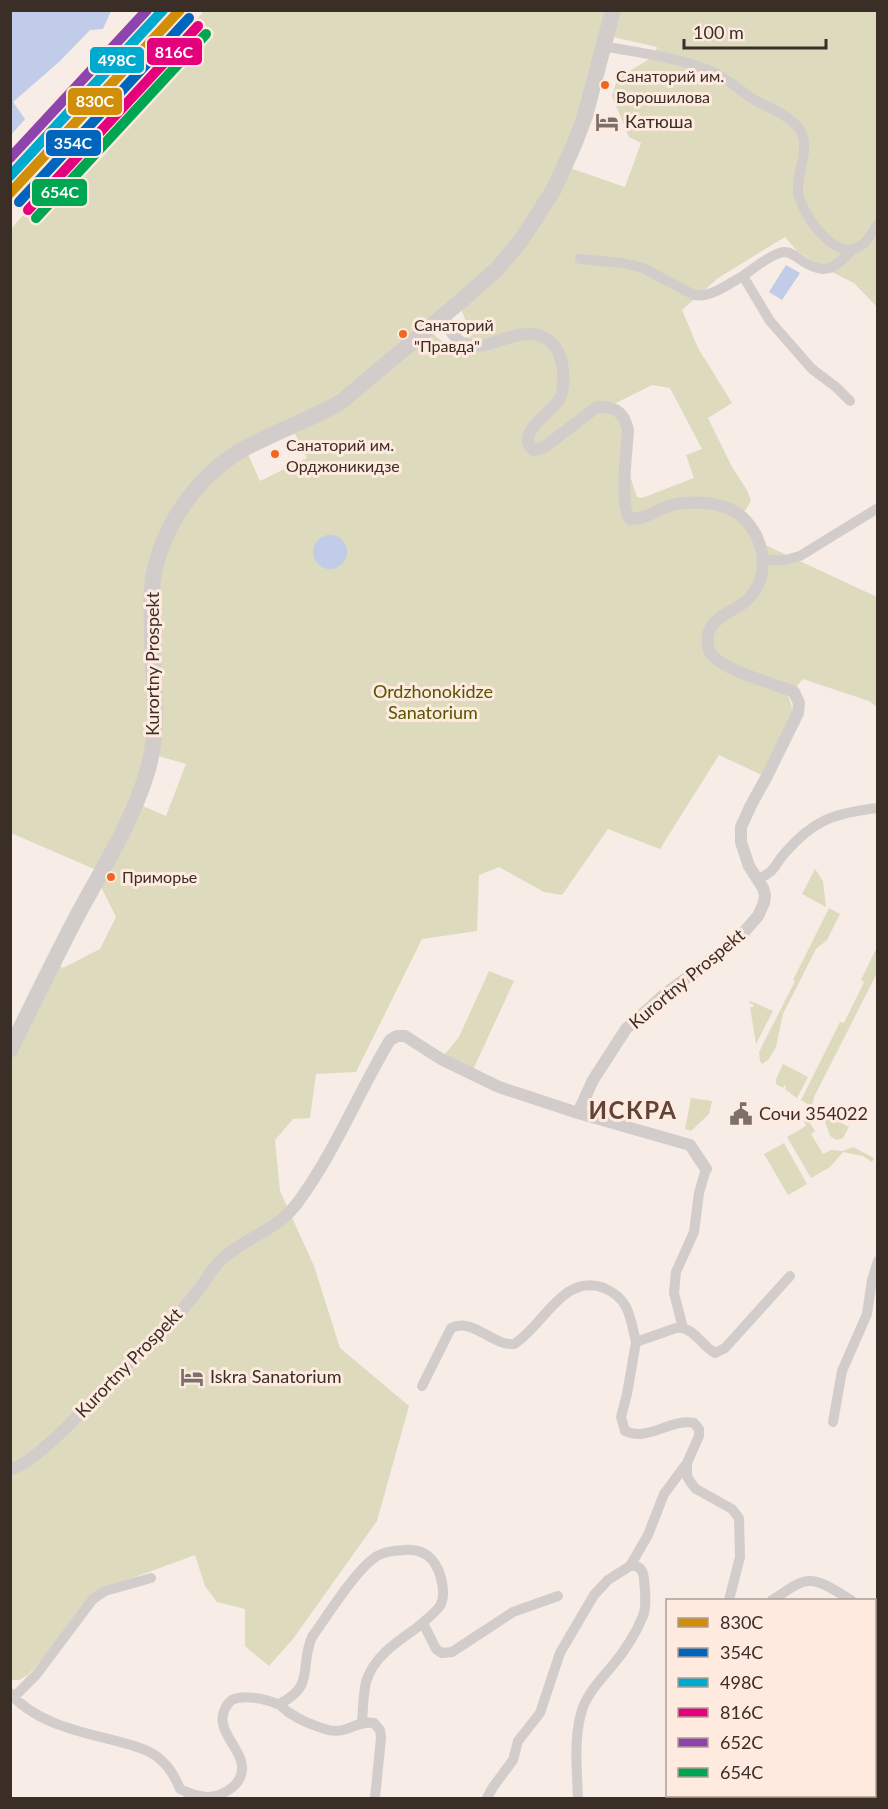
<svg xmlns="http://www.w3.org/2000/svg" width="888" height="1809" viewBox="0 0 888 1809" font-family="Lato,sans-serif">
<style>
.green{fill:#dddabe;fill-rule:evenodd}
.water{fill:#c0cce8}
.lines{fill:none;stroke-linecap:round;stroke-linejoin:round}
.minor{stroke:#d2cdcb;stroke-width:10}
.tertiary{stroke:#d2cdcb;stroke-width:12}
.primary{stroke:#d2cdcb;stroke-width:16}
.rail-1-casing{stroke:#feeadf;stroke-width:15}
.rail-2-casing{stroke:#feeadf;stroke-width:15}
.rail-3-casing{stroke:#feeadf;stroke-width:15}
.rail-4-casing{stroke:#feeadf;stroke-width:15}
.rail-5-casing{stroke:#feeadf;stroke-width:15}
.rail-6-casing{stroke:#feeadf;stroke-width:15}
.rail-1{stroke:#d18e08;stroke-width:10}
.rail-2{stroke:#0065bd;stroke-width:10}
.rail-3{stroke:#00a9ce;stroke-width:10}
.rail-4{stroke:#e5007d;stroke-width:10}
.rail-5{stroke:#8e44ad;stroke-width:10}
.rail-6{stroke:#00a651;stroke-width:10}
.bus-dot{fill:#f26522;stroke:#feeadf;stroke-width:2}
.labels{text-anchor:middle;stroke-width:6;stroke-linejoin:round;paint-order:stroke}
.bus-label{font-size:16px;fill:#3a2e27;stroke:#feeadf;text-anchor:start}
.poi-label{font-size:18px;fill:#3a2e27;stroke:#feeadf;text-anchor:start}
.street-label{font-size:18px;fill:#3a2e27;stroke:#feeadf}
.park-label{font-size:18px;fill:#555603;stroke:#feeadf}
.district-label{font-size:24px;font-weight:bold;letter-spacing:1.5px;fill:#604537;stroke:#feeadf}
.line-badge{stroke:#feeadf;stroke-width:2}
.badge-label{font-size:16px;text-anchor:middle;font-weight:bold;fill:#fff}
</style>
<rect width="100%" height="100%" fill="#f7ece6"/>
<!-- green -->
<path class="green" d="M204 11H877V307L854 283 818 265 797 251 785 237 718 278 682 310 698 348 732 403 708 418 732 467 747 490 751 501 745 511 737 512 761 543 877 597V707L869 701 803 679 788 696C802 723 777 753 764 776L719 755 660 849 608 829 562 895 544 892 499 867 479 875 477 931 422 939 356 1072 316 1074 310 1118 293 1119 275 1140 280 1191 314 1266 340 1348 409 1406 377 1521 293 1639 269 1666 245 1646V1609L217 1602 205 1586 195 1555 105 1588 28 1675 19 1680H11V1055L57 964 63 968 100 949 116 917 100 885 101 872 11 833V229ZM613 37 657 47 654 56 617 79 612 96 629 137 641 143 625 187 564 166ZM459 303 469 330 463 344 448 346 427 329ZM652 385 670 388 702 449 686 455 694 478 642 498 637 497 628 470 626 421 608 407ZM291 426 307 458 260 481 246 450ZM155 755 186 764 166 816 138 804Z
M815 869 823 881 826 907 802 894Z
M829 908 840 914 827 940 816 949 783 1014 776 1047 769 1059 762 1064 760 1061 759 1052 795 981 793 980Z
M877 947V973L814 1097 813 1103 809 1105 801 1100 840 1022 844 1023 864 982 861 980Z
M489 971 514 981 471 1074 441 1059 459 1037Z
M750 1001 773 1011 756 1044 750 1007H753L754 1005 749 1003Z
M783 1064 808 1077 797 1098 785 1089 786 1086 784 1085 783 1088 776 1084V1079Z
M691 1098 712 1101 709 1114 691 1131 685 1129Z
M822 1113 849 1127 843 1138 837 1140 830 1136Z
M808 1120 815 1131 811 1134 823 1154 831 1150 843 1151 853 1147 874 1158 872 1162 863 1156 843 1152 830 1167 811 1178 787 1137 806 1126 804 1121Z
M784 1143 807 1184 788 1195 764 1154Z"/>
<!-- water -->
<path class="water" d="M11 10 111 11 103 29 90 30 59 62 13 102 25 119 11 135Z
M786 265 800 273 782 300 769 292Z
M313 552a17 17 0 1 1 34 0a17 17 0 1 1-34 0Z"/>
<g class="lines">
<!-- minor -->
<path class="minor" d="M603 46C639 53 677 57 711 71 726 77 739 90 753 99 766 107 785 113 796 125 814 143 797 168 798 190 799 210 830 255 853 249 866 246 871 234 878 224
M580 259 623 263 643 268 694 295C711 298 728 284 743 276
M850 401 836 387 812 369 770 321 743 276C752 269 773 253 784 252 791 252 795 256 801 260 825 277 835 268 853 249
M763 560H785L800 556 878 508
M758 879C776 871 773 867 784 854 813 820 834 813 878 808
M706 1169 699 1193 694 1232 676 1272 674 1293 683 1328C696 1332 703 1346 715 1353L725 1348 790 1276
M422 1386 451 1328C473 1317 492 1346 514 1344 543 1327 563 1272 604 1288 630 1299 630 1318 636 1342
M833 1422 842 1371 867 1314 872 1280 878 1261
M687 1463V1476L691 1483 696 1489 732 1509 739 1518 740 1557 729 1600
M772 1600C783 1594 798 1580 811 1581 825 1582 840 1594 851 1600
M423 1623 436 1649 442 1653 452 1652 513 1612 558 1596
M10 1693C36 1724 83 1732 120 1742 135 1746 151 1750 162 1761 171 1769 176 1779 180 1789 188 1793 196 1796 206 1797 225 1797 247 1782 241 1761 237 1747 226 1738 223 1724 221 1716 225 1705 232 1700 244 1694 266 1699 277 1704 281 1705 284 1709 288 1712 294 1716 301 1720 308 1723 319 1727 331 1733 343 1730 354 1727 362 1721 374 1723L380 1730 381 1738 375 1798
M14 1697 36 1675 93 1599 105 1591 151 1578
M279 1704C316 1686 299 1667 312 1637 327 1616 357 1568 377 1556 386 1551 394 1551 404 1550 417 1549 428 1553 435 1564 441 1573 446 1593 441 1604 438 1611 421 1624 415 1629 395 1643 373 1658 366 1682 363 1695 363 1710 362 1723
M487 1798 493 1787 513 1760 518 1741 540 1713 560 1653 594 1595 608 1580 630 1566 648 1535 664 1494 687 1463 699 1436V1429L694 1423C670 1418 649 1442 625 1431L621 1417 627 1394 636 1342 676 1328H683
M578 1798C577 1769 573 1736 583 1707 589 1692 601 1679 612 1666 624 1652 636 1633 643 1616 647 1606 645 1590 644 1579 643 1570 639 1565 630 1566
M737 1798 739 1796
M757 1798 760 1796"/>
<!-- tertiary -->
<path class="tertiary" d="M443 316C448 326 454 340 465 344 487 353 514 327 541 336 551 340 558 349 561 360 564 370 565 390 559 400 551 413 515 433 533 450L543 448 597 407C615 406 624 412 628 430 627 450 619 505 630 519 643 520 657 510 669 506 680 502 693 502 705 503 715 504 727 507 736 512 764 532 774 574 747 600 737 610 719 614 711 627 707 633 707 643 709 650 717 670 774 683 794 692L799 703 798 713 766 778 751 805 741 827V842L749 866 763 888 765 895 764 903 758 916 744 932 720 953 666 993 626 1029 593 1080 578 1113
M10 1469C36 1466 103 1388 125 1367 137 1355 150 1346 162 1333 176 1318 190 1301 203 1284 208 1277 212 1269 219 1262 242 1238 278 1231 298 1202 335 1152 358 1093 390 1040L397 1036H405L441 1059 499 1087 578 1113 690 1145 706 1169"/>
<!-- primary -->
<path class="primary" d="M10 1050C32 1005 54 960 77 916 103 868 133 821 148 769 160 727 153 682 152 638 152 619 150 599 153 579 162 525 198 474 247 447 278 431 311 419 341 402L462 300 498 268 522 239 554 189 574 145 585 116 613 10"/>
<!-- rail-1 casing -->
<g class="rail-1-casing">
<path id="rail-1" d="M10 193 180 10"/>
</g>
<!-- rail-2 casing -->
<g class="rail-2-casing">
<path id="rail-2" d="M19 202 189 18"/>
</g>
<!-- rail-3 casing -->
<g class="rail-3-casing">
<path id="rail-3" d="M10 176 163 10"/>
</g>
<!-- rail-4 casing -->
<g class="rail-4-casing">
<path id="rail-4" d="M28 210 198 26"/>
</g>
<!-- rail-5 casing -->
<g class="rail-5-casing">
<path id="rail-5" d="M10 158 147 10"/>
</g>
<!-- rail-6 casing -->
<g class="rail-6-casing">
<path id="rail-6" d="M36 218 206 34"/>
</g>
<!-- rail-1 -->
<use href="#rail-1" class="rail-1"/>
<!-- rail-2 -->
<use href="#rail-2" class="rail-2"/>
<!-- rail-3 -->
<use href="#rail-3" class="rail-3"/>
<!-- rail-4 -->
<use href="#rail-4" class="rail-4"/>
<!-- rail-5 -->
<use href="#rail-5" class="rail-5"/>
<!-- rail-6 -->
<use href="#rail-6" class="rail-6"/>
</g>
<!-- icons -->
<defs>
<g id="hotel-bare" transform="scale(1.8)"><path d="M-6-4.5h1.5V1H6V5H4.5V3h-9V5H-6ZM-4 0a1.8 1.8 0 1 1 3.6 0ZM.5 0V-2.5h3Q6-2.5 6 0Z" fill="#7c706a" stroke="#feeadf" stroke-width="2.5" paint-order="stroke"/></g>
<g id="civic-bare" transform="scale(1.8)"><path d="M-.6-6.5H3V-4.5H.6V-3L4-1V1h2V6H-6V1h2V-1L-.6-3ZM-1.2 2.5V6h2.4V2.5Z" fill="#7c706a" stroke="#feeadf" stroke-width="2.5" paint-order="stroke"/></g>
</defs>
<g fill-rule="evenodd">
<use href="#hotel-bare" x="607" y="122"/>
<use href="#civic-bare" x="741" y="1114"/>
<use href="#hotel-bare" x="192" y="1377"/>
</g>
<!-- markers -->
<g class="bus-dot">
<circle cx="605" cy="85" r="5"/>
<circle cx="403" cy="334" r="5"/>
<circle cx="275" cy="454" r="5"/>
<circle cx="111" cy="877" r="5"/>
</g>
<g class="labels">
<!-- bus labels -->
<g class="bus-label">
<text x="616" y="82">Санаторий им.<tspan x="616" dy="21">Ворошилова</tspan></text>
<text x="414" y="331">Санаторий<tspan x="414" dy="21">"Правда"</tspan></text>
<text x="286" y="451">Санаторий им.<tspan x="286" dy="21">Орджоникидзе</tspan></text>
<text x="122" y="883">Приморье</text>
</g>
<!-- poi labels -->
<g class="poi-label">
<text x="625" y="128">Катюша</text>
<text x="759" y="1120">Сочи 354022</text>
<text x="210" y="1383">Iskra Sanatorium</text>
</g>
<!-- street labels -->
<g class="street-label">
<text transform="translate(153 664) rotate(-90)" y="6">Kurortny Prospekt</text>
<text transform="translate(687 979) rotate(-40)" y="6">Kurortny Prospekt</text>
<text transform="translate(129 1363) rotate(-46)" y="6">Kurortny Prospekt</text>
</g>
<!-- park labels -->
<g class="park-label">
<text x="433" y="698">Ordzhonokidze<tspan x="433" dy="21">Sanatorium</tspan></text>
</g>
<!-- district labels -->
<g class="district-label">
<text x="633" y="1119">ИСКРА</text>
</g>
</g>
<g class="line-badge">
<rect x="146" y="37" width="57" height="29" rx="6" fill="#e5007d"/>
<rect x="89" y="46" width="56" height="28" rx="6" fill="#00a9ce"/>
<rect x="67" y="87" width="56" height="29" rx="6" fill="#d18e08"/>
<rect x="45" y="129" width="57" height="28" rx="6" fill="#0065bd"/>
<rect x="31" y="178" width="57" height="29" rx="6" fill="#00a651"/>
</g>
<g class="badge-label">
<text x="174" y="58">816С</text>
<text x="117" y="66">498С</text>
<text x="95" y="107">830С</text>
<text x="73" y="149">354С</text>
<text x="60" y="198">654С</text>
</g>
<!-- border -->
<rect width="888" height="1809" fill="none" stroke="#3a2e27" stroke-width="24"/>
<!-- legend -->
<rect x="666" y="1599" width="210" height="198" fill="#feeadf" stroke="#b09f95" stroke-width="1.5"/>
<rect x="678" y="1618" width="30" height="9" fill="#d18e08" stroke="#b09f95" stroke-width="1.5"/>
<text x="720" y="1629" font-size="18" fill="#3a2e27">830С</text>
<rect x="678" y="1648" width="30" height="9" fill="#0065bd" stroke="#b09f95" stroke-width="1.5"/>
<text x="720" y="1659" font-size="18" fill="#3a2e27">354С</text>
<rect x="678" y="1678" width="30" height="9" fill="#00a9ce" stroke="#b09f95" stroke-width="1.5"/>
<text x="720" y="1689" font-size="18" fill="#3a2e27">498С</text>
<rect x="678" y="1708" width="30" height="9" fill="#e5007d" stroke="#b09f95" stroke-width="1.5"/>
<text x="720" y="1719" font-size="18" fill="#3a2e27">816С</text>
<rect x="678" y="1738" width="30" height="9" fill="#8e44ad" stroke="#b09f95" stroke-width="1.5"/>
<text x="720" y="1749" font-size="18" fill="#3a2e27">652С</text>
<rect x="678" y="1768" width="30" height="9" fill="#00a651" stroke="#b09f95" stroke-width="1.5"/>
<text x="720" y="1779" font-size="18" fill="#3a2e27">654С</text>
<!-- scale -->
<path d="M684 39v9h142v-9" fill="none" stroke="#3a2e27" stroke-width="3"/>
<text x="693" y="39" font-size="18" fill="#3a2e27" stroke="#feeadf" stroke-width="4.5" paint-order="stroke">100 m</text>
</svg>
